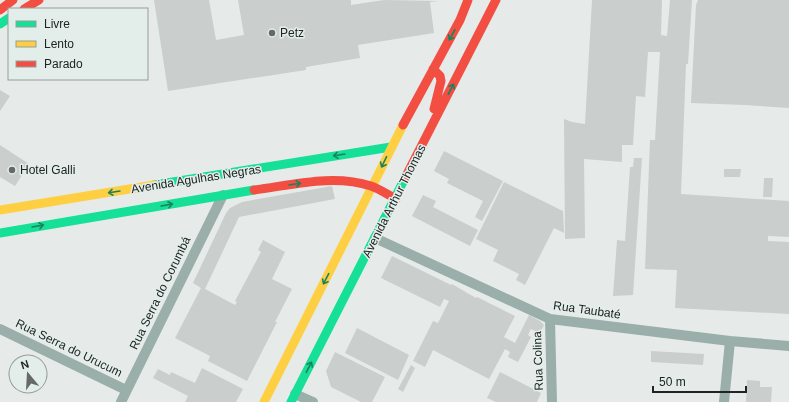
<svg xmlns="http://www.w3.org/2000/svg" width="789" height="402" viewBox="0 0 789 402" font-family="Helvetica,sans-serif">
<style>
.building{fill:#cacecd}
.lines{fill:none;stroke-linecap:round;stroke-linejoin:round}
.street{stroke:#9aafaa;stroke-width:10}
.fast{stroke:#16e098;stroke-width:9}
.slow{stroke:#ffcf43;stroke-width:9}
.jam{stroke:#f24e42;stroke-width:9}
.oneway{stroke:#1b825e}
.poi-dot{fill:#656a69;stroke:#e3eeeb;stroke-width:1.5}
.labels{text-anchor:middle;stroke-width:3;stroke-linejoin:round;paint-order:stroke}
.poi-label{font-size:12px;fill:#202423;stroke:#e3eeeb;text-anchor:start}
.street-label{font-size:12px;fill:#202423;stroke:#e3eeeb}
</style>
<rect width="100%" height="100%" fill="#e6ebea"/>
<!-- building -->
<path class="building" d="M154 0H209L216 40 244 35 238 0H351V5L384 0 439 1 430 2 434 33 358 45 360 58 306 67V70L168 91Z
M592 0H662L661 35 667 36 670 0H692L688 64H686L681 194 789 201V237L768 236V241L789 242V314L675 308 677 270 645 269 650 140H655L660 52H648L645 97 636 96 633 145H622V162L584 159 585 238 565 239 564 119 572 122 585 124Z
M698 0H789V108L745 105 691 103 696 5Z
M0 90 10 96 0 111Z
M0 145 29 164 15 186 0 177Z
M444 151 503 181 482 221 475 217 483 201 447 183 449 179 434 171Z
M634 158H642L633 295 613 296 617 240 625 241 630 167H633Z
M724 169H741L740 177H724Z
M764 178H773L772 197H763Z
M504 182 563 211 564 233 554 228 525 285 516 280 519 274 493 261 498 250 476 239Z
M332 186 335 199 239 217 205 289 235 305 237 302 235 301 261 252 258 250 263 240 285 252 272 279 292 289 275 322H277L247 381 208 361 210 356 175 338 201 288 193 283 226 213 230 208 242 202Z
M423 195 436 201 433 207 478 230 470 246 412 216Z
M392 256 451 285 452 284 476 298 477 297 515 316 504 337 515 343 529 315 540 321 544 325 540 333 531 329 528 335 531 337 518 362 508 357 510 352 505 349 489 379 433 350 425 367 413 361 433 321 438 323 449 301 444 299 440 307 381 278Z
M357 328 409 355 398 380 345 353Z
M651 351 704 354 703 365 651 362Z
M335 352 385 377 372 402H361L331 387 326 371Z
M411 365 415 368 403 392 398 389Z
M202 368 243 389 236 402H185L188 396 153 378 158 369 170 375 171 372 195 383Z
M500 372 541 393 537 402H496L487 398Z
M747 380 760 381V387H772L771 402H746Z"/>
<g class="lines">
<!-- street -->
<path class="street" d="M375 238 550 319 730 341 789 346
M550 319 552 402
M0 329 126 390
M295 394 313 402
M121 402 223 195
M724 402 730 341"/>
<!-- fast -->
<path class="fast" d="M0 24 9 18
M154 185 391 147
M0 233 254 190
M291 402 405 178"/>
<!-- slow -->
<path class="slow" d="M0 210 154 185
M264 402 403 125"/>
<!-- jam -->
<path class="jam" d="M24 9 39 0
M0 10 13 0
M433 69 440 76 441 81 434 109
M403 125 460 20 468 0
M405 178 496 0
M254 190C293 185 333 174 371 186 380 189 388 195 396 199"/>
</g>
<!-- one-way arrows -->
<defs><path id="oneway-shaft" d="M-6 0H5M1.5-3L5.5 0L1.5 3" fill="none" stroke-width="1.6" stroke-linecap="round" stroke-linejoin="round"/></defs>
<g class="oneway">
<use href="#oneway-shaft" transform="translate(452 35) rotate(119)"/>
<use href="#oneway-shaft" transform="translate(451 89) rotate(-63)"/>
<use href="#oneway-shaft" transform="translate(339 155) rotate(171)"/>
<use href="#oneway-shaft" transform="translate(384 162) rotate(116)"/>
<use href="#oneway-shaft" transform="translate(295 184) rotate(-9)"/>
<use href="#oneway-shaft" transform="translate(114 192) rotate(171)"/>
<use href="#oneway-shaft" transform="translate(167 205) rotate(-10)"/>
<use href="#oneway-shaft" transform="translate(38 226) rotate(-10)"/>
<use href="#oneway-shaft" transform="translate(326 279) rotate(117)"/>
<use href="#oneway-shaft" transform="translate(309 367) rotate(-63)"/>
</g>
<!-- markers -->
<g class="poi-dot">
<circle cx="272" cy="33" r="4"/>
<circle cx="12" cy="170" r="4"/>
</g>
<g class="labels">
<!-- poi labels -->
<g class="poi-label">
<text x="280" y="37">Petz</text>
<text x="20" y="174">Hotel Galli</text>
</g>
<!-- street labels -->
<g class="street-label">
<text transform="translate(196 179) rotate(-9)" y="4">Avenida Agulhas Negras</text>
<text transform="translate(394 201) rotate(-63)" y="4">Avenida Arthur Thomas</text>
<text transform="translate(160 293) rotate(-64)" y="4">Rua Serra do Corumbá</text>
<text transform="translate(587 310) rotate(8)" y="4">Rua Taubaté</text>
<text transform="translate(69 348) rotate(26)" y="4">Rua Serra do Urucum</text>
<text transform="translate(538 361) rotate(-92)" y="4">Rua Colina</text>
</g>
</g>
<!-- legend -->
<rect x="8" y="8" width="140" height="72" fill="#e3eeeb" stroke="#959d9b"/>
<rect x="16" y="21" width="20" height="6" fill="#16e098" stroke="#959d9b"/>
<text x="44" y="28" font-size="12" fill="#202423">Livre</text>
<rect x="16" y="41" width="20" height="6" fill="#ffcf43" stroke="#959d9b"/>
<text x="44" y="48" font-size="12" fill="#202423">Lento</text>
<rect x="16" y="61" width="20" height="6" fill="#f24e42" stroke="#959d9b"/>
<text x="44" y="68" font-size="12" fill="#202423">Parado</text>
<!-- north arrow -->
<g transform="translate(28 374) rotate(342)"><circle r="19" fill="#e3eeeb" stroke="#959d9b"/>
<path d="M0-3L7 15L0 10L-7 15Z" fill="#656a69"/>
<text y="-6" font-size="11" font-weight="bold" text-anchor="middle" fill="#202423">N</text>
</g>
<!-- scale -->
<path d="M653 386v6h93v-6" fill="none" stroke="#202423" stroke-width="2"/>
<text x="659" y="386" font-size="12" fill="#202423" stroke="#e3eeeb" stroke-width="3" paint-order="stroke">50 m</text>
</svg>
